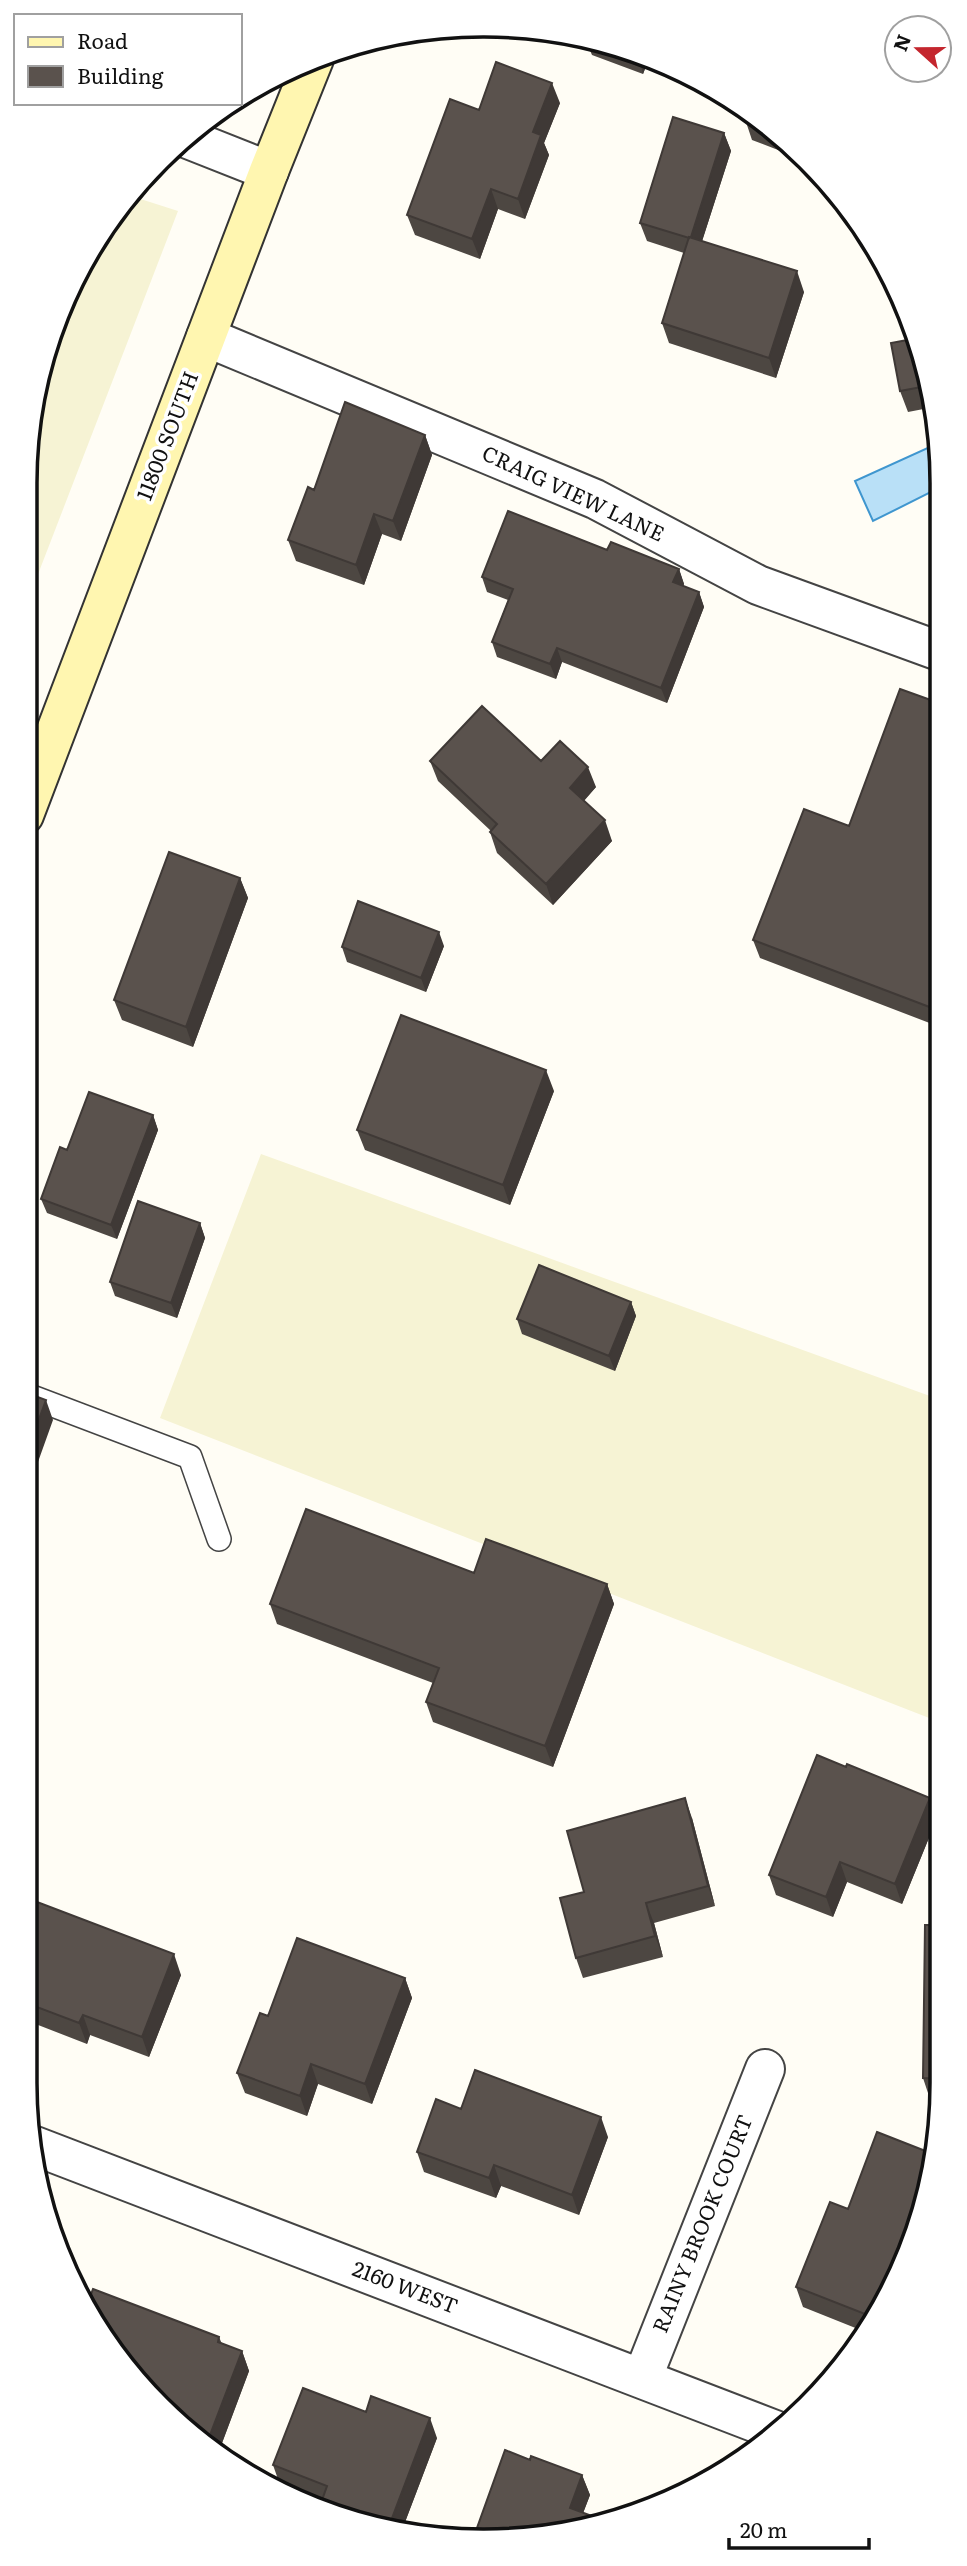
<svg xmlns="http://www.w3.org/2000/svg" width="967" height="2566" viewBox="0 0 967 2566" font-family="Literata,serif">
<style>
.farmland{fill:#f6f3d4}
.water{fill:#b9e0f7;stroke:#3f96cf;stroke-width:2}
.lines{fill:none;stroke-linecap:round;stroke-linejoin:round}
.lane-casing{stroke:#444;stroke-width:26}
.street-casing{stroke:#444;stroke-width:42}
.secondary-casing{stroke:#333;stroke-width:42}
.lane{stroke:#fff;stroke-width:23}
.street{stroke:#fff;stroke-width:38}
.secondary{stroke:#fff6b0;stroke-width:38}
.wall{fill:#4d4742}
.shaded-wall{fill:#3f3936}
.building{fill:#5a524d;stroke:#3f3936;stroke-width:2}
.labels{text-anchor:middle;stroke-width:7;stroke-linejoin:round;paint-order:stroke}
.street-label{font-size:21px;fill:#111;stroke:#fff}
.rim{fill:none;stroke:#111;stroke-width:3.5}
</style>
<rect width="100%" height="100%" fill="#fffdf5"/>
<!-- farmland -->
<path class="farmland" d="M128 195 178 211 25 608 24 484 40 364 72 280 120 204Z
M261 1154 941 1400 942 1723 160 1418Z"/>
<!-- water -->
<path class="water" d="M932 446 939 458V488L873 521 855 481Z"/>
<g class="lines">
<!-- lane casing -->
<g class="lane-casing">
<path id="lane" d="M24 1394 190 1457 219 1539"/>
</g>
<!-- street casing -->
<g class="street-casing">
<path id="street" d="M183 137 269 171
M206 337 595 499 758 585 939 651
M35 2146 775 2430
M642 2379 765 2069"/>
</g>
<!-- secondary casing -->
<g class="secondary-casing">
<path id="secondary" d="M24 815 269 171 314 59"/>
</g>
<!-- lane -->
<use href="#lane" class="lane"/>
<!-- street -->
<use href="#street" class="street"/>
<!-- secondary -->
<use href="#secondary" class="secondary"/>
</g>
<!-- wall -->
<path class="wall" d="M589 48 648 61 643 74 592 55Z
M560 103 544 143 549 155 525 219 498 209 480 259 415 235 407 215 479 110Z
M750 112 804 160 752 140 746 122Z
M724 133 731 151 702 241 804 292 776 378 669 343 662 323 684 253 647 241 640 223Z
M913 339 934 407 908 412 900 391Z
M425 435 432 455 401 541 382 534 364 585 296 561 288 540 314 490Z
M607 550 679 569 684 584 683 586 699 592 704 607 667 703 562 662 556 679 497 657 492 642 508 600 487 592 482 577Z
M939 703 940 1027 760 958 753 940 849 826Z
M430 761H541L596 787 584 801 612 841 553 905 497 853 490 832 491 831 438 781Z
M240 878 248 898 193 1047 122 1020 114 1000Z
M444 946 426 992 347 962 342 947Z
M554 1091 510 1205 365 1150 357 1130Z
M153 1115 158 1130 117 1239 47 1213 41 1199 67 1150Z
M200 1223 205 1238 177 1318 115 1296 110 1282Z
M631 1302 636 1316 615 1371 522 1334 517 1319Z
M474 1573 607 1584 614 1604 553 1767 433 1722 426 1702 433 1683 277 1624 270 1604Z
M846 1767 937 1818 902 1904 847 1882 833 1917 776 1895 769 1875Z
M692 1818 715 1906 654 1923 663 1957 583 1978 576 1958 584 1892Z
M942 1925V2082L940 2099H930L923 2078Z
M24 1934 181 1975 149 2057 90 2035 87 2044 33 2023 31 2019 24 2016Z
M405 1978 412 1998 372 2104 318 2084 307 2116 245 2093 237 2073 268 2016Z
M461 2109 608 2137 579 2215 501 2186 496 2198 424 2172 417 2152Z
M927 2202 863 2331 803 2307 796 2287 848 2209Z
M219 2337 222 2344 242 2351 249 2371 219 2451 138 2385Z
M366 2412 437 2438 402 2530 321 2503 322 2501 280 2485 273 2465Z
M530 2460 582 2475 590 2495 583 2513 573 2533 479 2536 477 2528Z"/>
<!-- shaded-wall -->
<path class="shaded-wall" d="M643 59 648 61 643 74 641 66Z
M552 83 560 103 544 143 549 155 525 219 518 199 533 132Z
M724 133 731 151 697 257 690 239Z
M491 189 498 209 480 259 472 239Z
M797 271 804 292 776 378 769 358Z
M425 435 432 455 401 541 393 521Z
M374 514 382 534 364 585 356 565Z
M679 569 684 584 678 597 673 582Z
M699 592 704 607 667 703 661 688Z
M557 648 562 662 556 679 550 664Z
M588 767 596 787 577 808 570 788Z
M605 820 612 841 553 905 546 884Z
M240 878 248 898 193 1047 186 1027Z
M439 932 444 946 426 992 421 978Z
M546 1070 554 1091 510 1205 503 1185Z
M153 1115 158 1130 117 1239 111 1225Z
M200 1223 205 1238 177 1318 171 1303Z
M631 1302 636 1316 615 1371 609 1356Z
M46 1400 53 1420 24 1501V1460Z
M607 1584 614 1604 553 1767 545 1746Z
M685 1798 692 1818 715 1906 708 1886Z
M930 1798 937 1818 902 1904 895 1884Z
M840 1862 847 1882 833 1917 826 1897Z
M646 1903 654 1923 663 1957 655 1936Z
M174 1954 181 1975 149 2057 142 2037Z
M405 1978 412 1998 372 2104 365 2084Z
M83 2015 90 2035 87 2044 79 2023Z
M311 2064 318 2084 307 2116 300 2096Z
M601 2117 608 2137 579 2215 572 2195Z
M494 2165 501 2186 496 2198 489 2178Z
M242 2351 249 2371 219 2451 215 2448 210 2435Z
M430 2418 437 2438 402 2530 389 2526Z
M582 2475 590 2495 577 2529 570 2508Z"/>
<!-- building -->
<path class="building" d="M592 39 603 40 643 59 641 66 589 48Z
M496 62 552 83 533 132 541 135 518 199 491 189 472 239 407 215 450 99 479 110Z
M750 112 774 133 746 122Z
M673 117 724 133 691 237H689V238L640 223Z
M689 237 797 271 769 358 662 323Z
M913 339 927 386 900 391 891 343Z
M345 402 425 435 393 521 374 514 356 565 288 540 308 487 314 490Z
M508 511 607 550 611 542 679 569 673 582 699 592 661 688 557 648 550 664 492 642 513 589 482 577Z
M900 689 939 703 940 1011 753 940 804 809 849 826Z
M482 706 541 761 560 741 588 767 570 788 605 820 546 884 490 832 497 824 430 761Z
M169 852 240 878 186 1027 114 1000Z
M358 901 439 932 421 978 342 947Z
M401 1015 546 1070 503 1185 357 1130Z
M89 1092 153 1115 111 1225 41 1199 60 1147 67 1150Z
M138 1201 200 1223 171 1303 110 1282Z
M539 1265 631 1302 609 1356 517 1319Z
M24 1392 46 1400 24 1460Z
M306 1509 474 1573 486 1539 607 1584 545 1746 426 1702 439 1668 270 1604Z
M817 1755 846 1767 847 1764 930 1798 895 1884 840 1862 826 1897 769 1875Z
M685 1798 708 1886 646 1903 655 1936 576 1958 560 1898 584 1892 567 1831Z
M37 1902 174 1954 142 2037 83 2015 79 2023 26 2003 27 1999 24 1998V1934Z
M925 1925H942V2079L923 2078Z
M297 1938 405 1978 365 2084 311 2064 300 2096 237 2073 260 2013 268 2016Z
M475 2070 601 2117 572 2195 494 2165 489 2178 417 2152 436 2099 461 2109Z
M877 2132 933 2154 927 2202 870 2316 796 2287 830 2202 848 2209Z
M93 2289 219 2337 218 2342 242 2351 210 2435 190 2428 138 2385 89 2300Z
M303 2388 366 2412 371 2396 430 2418 389 2526 321 2503 327 2486 273 2465Z
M505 2450 530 2460 531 2456 582 2475 570 2508 603 2520 573 2533 496 2535 477 2528Z"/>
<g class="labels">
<!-- street labels -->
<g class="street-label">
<text transform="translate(168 436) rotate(-69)" y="7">11800 SOUTH</text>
<text transform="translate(573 494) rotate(25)" y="7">CRAIG VIEW LANE</text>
<text transform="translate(703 2224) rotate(-68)" y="7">RAINY BROOK COURT</text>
<text transform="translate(405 2288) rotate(21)" y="7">2160 WEST</text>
</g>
</g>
<!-- crop -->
<path d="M0 0H967V2566H0ZM483 37H484A446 446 0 0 1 930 483V2083A446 446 0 0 1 484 2529H483A446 446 0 0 1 37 2083V483A446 446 0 0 1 483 37Z" fill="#fff" fill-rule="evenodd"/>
<path class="rim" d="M483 37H484A446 446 0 0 1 930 483V2083A446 446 0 0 1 484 2529H483A446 446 0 0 1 37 2083V483A446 446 0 0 1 483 37Z"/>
<!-- legend -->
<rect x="14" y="14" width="228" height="91" fill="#ffffff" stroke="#a0a0a0" stroke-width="2"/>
<rect x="28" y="37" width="35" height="10" fill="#fff6b0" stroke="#a0a0a0" stroke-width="2"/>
<text x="77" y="49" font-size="21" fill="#111111">Road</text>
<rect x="28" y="66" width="35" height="21" fill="#5a524d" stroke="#a0a0a0" stroke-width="2"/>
<text x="77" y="84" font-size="21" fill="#111111">Building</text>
<!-- north arrow -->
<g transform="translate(918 49) rotate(291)"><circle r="33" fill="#ffffff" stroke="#a0a0a0" stroke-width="2"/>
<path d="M0-5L12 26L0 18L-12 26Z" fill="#c4262e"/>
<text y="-10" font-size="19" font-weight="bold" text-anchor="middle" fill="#111111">N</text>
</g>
<!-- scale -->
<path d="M729 2538v10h140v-10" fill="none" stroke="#111111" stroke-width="3.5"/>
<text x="740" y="2538" font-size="21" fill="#111111" stroke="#ffffff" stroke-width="5" paint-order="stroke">20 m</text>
</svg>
